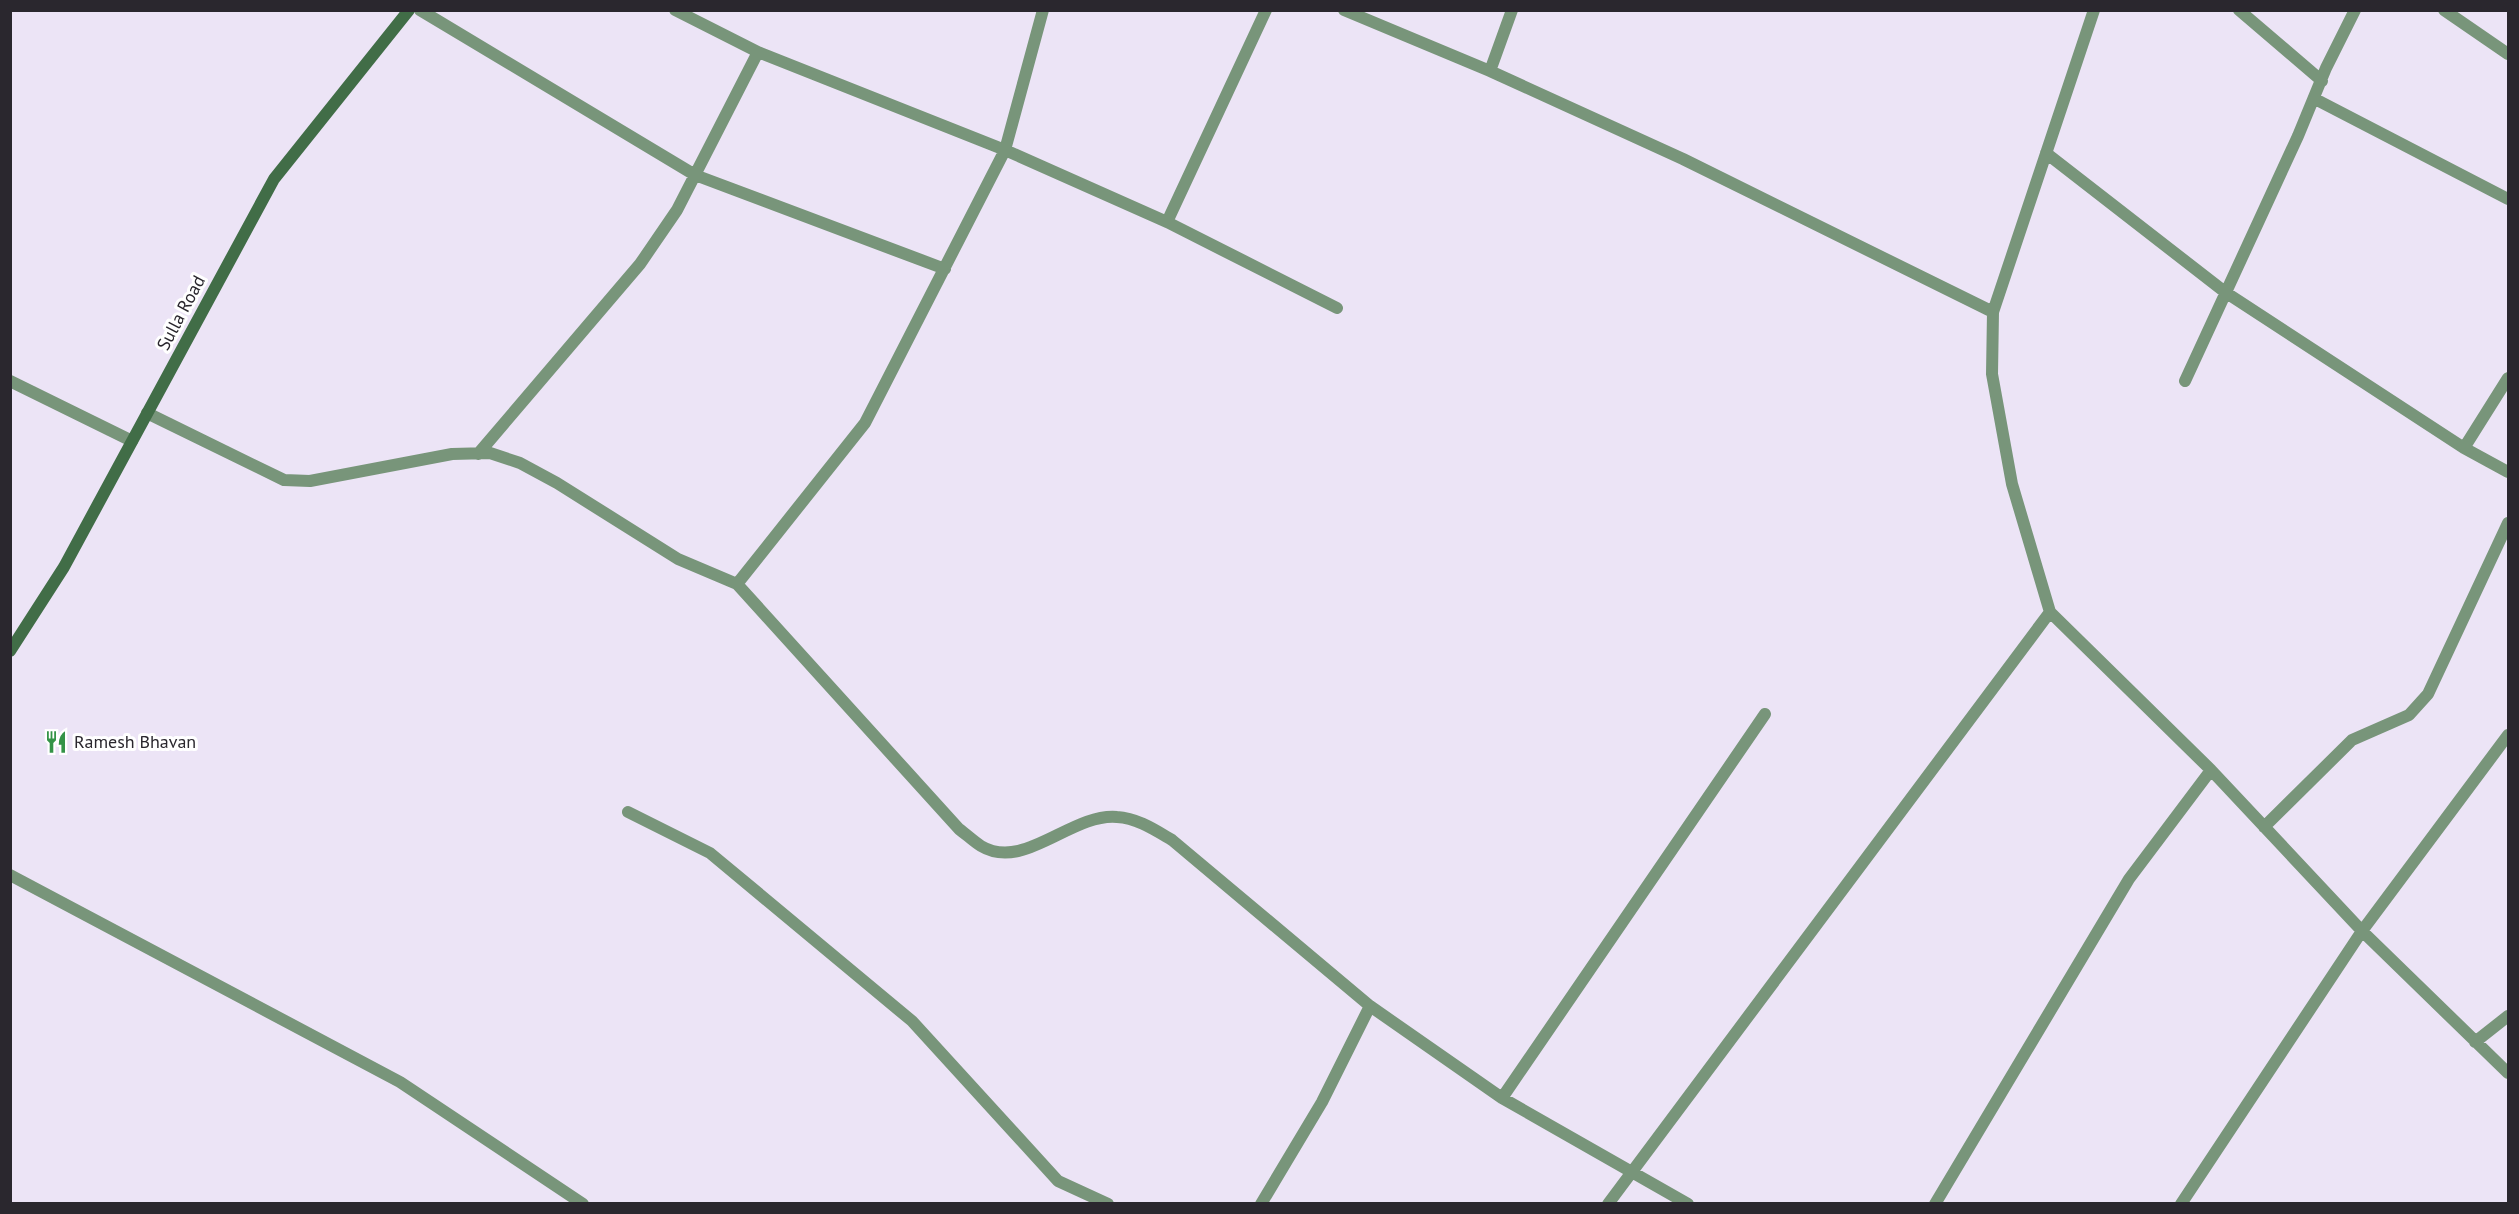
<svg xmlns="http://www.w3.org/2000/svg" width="2519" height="1214" viewBox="0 0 2519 1214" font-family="'PT Sans',sans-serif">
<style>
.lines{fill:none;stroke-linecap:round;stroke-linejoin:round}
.minor{stroke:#78957a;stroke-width:12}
.tertiary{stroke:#78957a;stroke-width:12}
.secondary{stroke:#416d47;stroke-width:12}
.labels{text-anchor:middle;stroke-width:6;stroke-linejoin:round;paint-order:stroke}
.street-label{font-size:18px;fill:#2a272e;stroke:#fff}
.poi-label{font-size:18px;fill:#2a272e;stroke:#fff;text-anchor:start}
</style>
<rect width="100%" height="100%" fill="#ece4f6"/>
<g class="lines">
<!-- minor -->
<path class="minor" d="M420 10 695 175 945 269
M675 10 758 52 1005 150 865 423 737 584 959 829C966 834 973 841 981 846 1024 872 1071 813 1117 817 1137 818 1155 830 1172 840L1370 1006 1502 1098 1688 1204
M1043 10 1005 150 1167 222 1337 308
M1344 10 1490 71 1683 159 1993 312
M2239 10 2322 81
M2444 10 2508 54
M1490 71 1512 10
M2315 99 2508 199
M2046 153 2225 292 2464 448 2508 472
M1167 222 1266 10
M10 381 132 441
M2185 381 2298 136 2326 68 2355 10
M147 413 284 480 310 481 452 454 490 453 520 463 557 483 678 559 737 584
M2464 448 2508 378
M478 454 640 264 677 210 758 52
M2211 770 2362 931 2508 1073
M628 812 710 853 912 1021 1058 1181 1108 1204
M2264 827 2352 740 2409 715 2428 694 2508 523
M2475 1042 2508 1016
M1502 1098 1765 714
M1261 1204 1322 1102 1370 1006
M1608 1204 2050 612
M1935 1204 2129 879 2211 770 2050 612 2012 484 1992 374 1993 312 2094 10
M2181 1204 2362 931 2508 735"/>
<!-- tertiary -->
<path class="tertiary" d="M10 875 400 1082 583 1204"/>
<!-- secondary -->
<path class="secondary" d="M10 651 64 567 274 179 409 10"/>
</g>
<!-- icons -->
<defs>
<g id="restaurant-bare" transform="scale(1.8)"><path d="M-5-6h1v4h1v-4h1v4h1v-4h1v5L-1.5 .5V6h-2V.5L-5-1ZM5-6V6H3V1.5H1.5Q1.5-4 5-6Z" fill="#349347" stroke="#fff" stroke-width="2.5" paint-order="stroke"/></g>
</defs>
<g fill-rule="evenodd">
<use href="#restaurant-bare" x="56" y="742"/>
</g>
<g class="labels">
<!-- street labels -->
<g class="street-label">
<text transform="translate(181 313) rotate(-62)" y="6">Sulla Road</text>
</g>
<!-- poi labels -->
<g class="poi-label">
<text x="74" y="748">Ramesh Bhavan</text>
</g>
</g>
<!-- border -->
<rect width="2519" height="1214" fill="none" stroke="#2a272e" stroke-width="24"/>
</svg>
